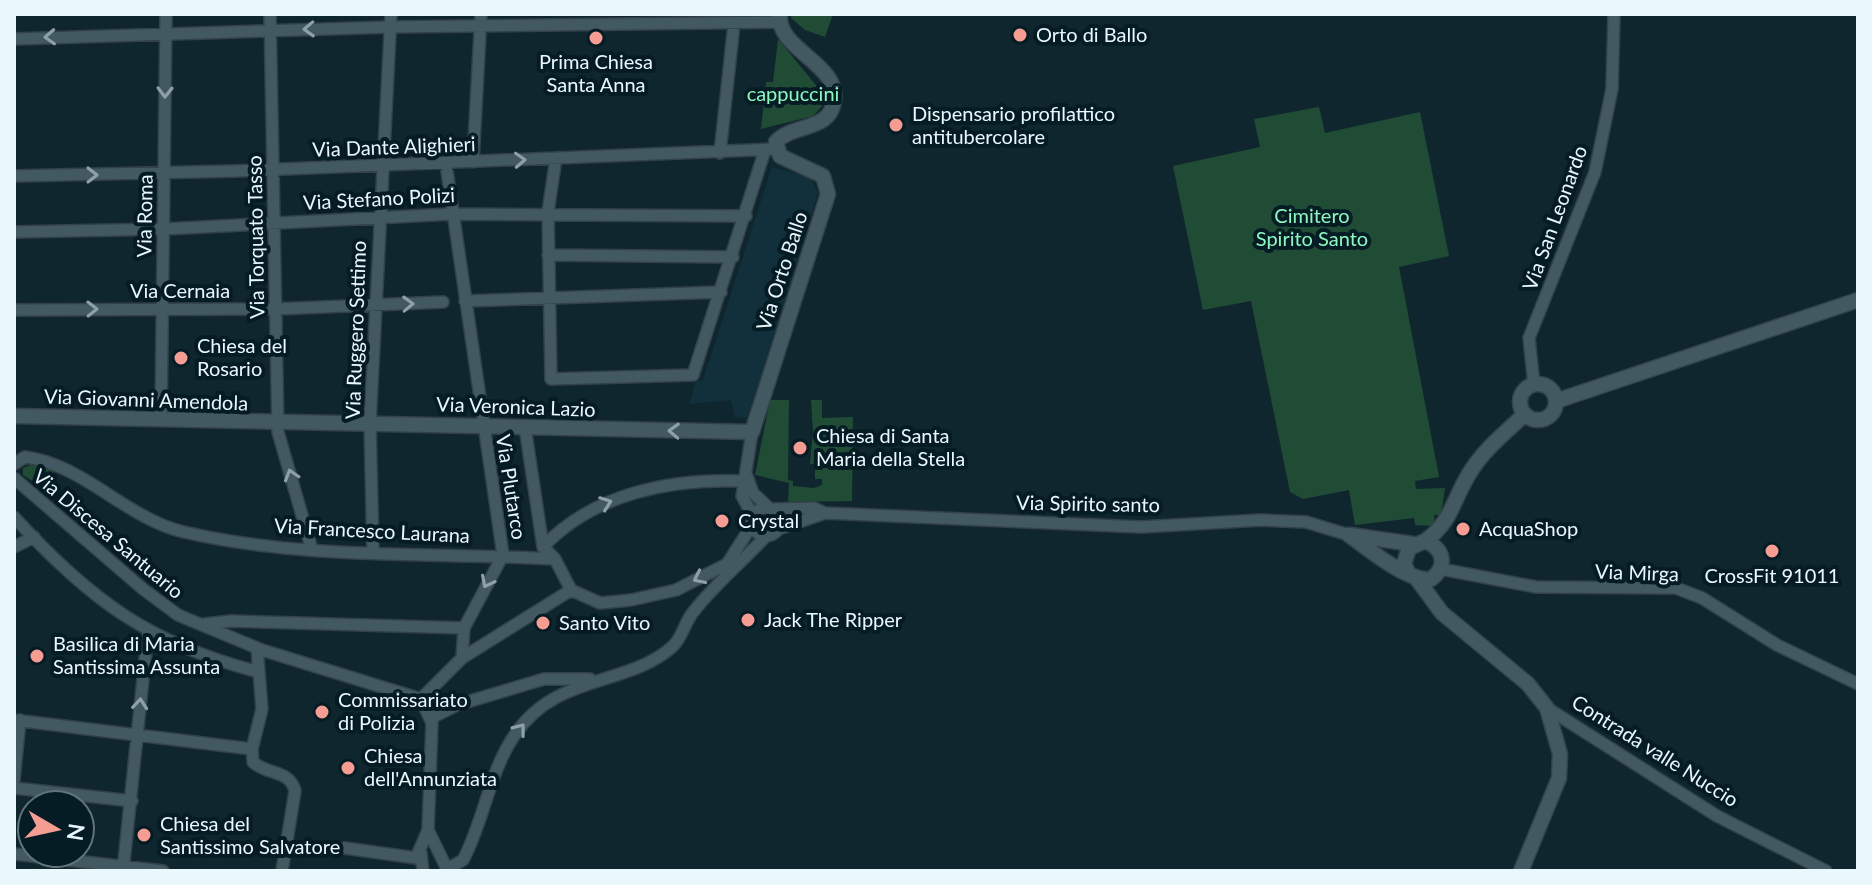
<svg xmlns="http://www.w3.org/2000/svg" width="1872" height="885" viewBox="0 0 1872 885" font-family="Lato,sans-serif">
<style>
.built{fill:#11303b}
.green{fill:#204c36}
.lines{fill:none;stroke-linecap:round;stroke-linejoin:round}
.minor-casing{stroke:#334149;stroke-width:14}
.tertiary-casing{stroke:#334149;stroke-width:17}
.minor{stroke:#425962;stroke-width:11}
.tertiary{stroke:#425962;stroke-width:14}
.oneway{stroke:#8ea0a8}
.poi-dot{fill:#f59c93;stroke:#061c24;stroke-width:3}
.labels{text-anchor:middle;stroke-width:8;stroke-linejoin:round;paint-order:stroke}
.poi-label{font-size:20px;fill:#eaf7fd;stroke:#061c24;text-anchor:start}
.park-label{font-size:20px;fill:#8ef7c0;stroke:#061c24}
.street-label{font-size:20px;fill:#eaf7fd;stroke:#061c24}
</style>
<rect width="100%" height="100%" fill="#10262e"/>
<!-- built -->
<path class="built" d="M772 167 810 177 818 193 748 418 735 417 731 400 689 404 696 382 703 380Z"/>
<!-- green -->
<path class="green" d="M792 14H833L825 37 805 30 791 18Z
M778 39 819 89 822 106 813 116 761 129 766 82H773Z
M1319 107 1325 133 1420 112 1449 256 1399 267 1439 477 1415 481 1416 489 1445 488 1441 515H1434L1435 526 1415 525 1414 518 1355 525 1349 490 1303 499 1290 492 1251 301 1203 310 1173 166 1260 147 1254 119Z
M770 400H789L788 480 793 481V486L814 488 822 485V479H815V464H810L813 432 811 400H822V418L853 417 852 501 788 502 789 483 755 475Z
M36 463 54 472 45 489 23 475V468Z"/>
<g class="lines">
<!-- minor casing -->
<g class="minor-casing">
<path id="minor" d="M270 14 278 432 312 550
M14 39 390 27 779 22
M720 153 734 24
M556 158 548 212 551 379 693 375 765 150
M473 162 481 14
M447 171 503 555 464 628 462 658
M14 176 235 171 776 149
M14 232 164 229 452 214 746 216
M548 255 733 257
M465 301 721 292
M14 310 275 309 443 302
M1534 385 1529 338 1595 172 1612 89 1614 14
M161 419 166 14
M525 427 543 547
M752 432 742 496 753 516
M14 464 25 457C83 464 127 519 184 532 304 560 433 552 555 559
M747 476 753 493 768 507
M14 478 143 589 178 615 262 650 421 699 432 723 428 830 447 869
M752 522a14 14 0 1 1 28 0a14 14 0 1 1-28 0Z
M773 509 814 508 825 513
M14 517C89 599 149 644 259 672
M778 529 825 513 1141 527 1261 520 1306 522 1349 535
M14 547 34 537
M543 547 555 559 571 590 600 603 631 600 676 590 727 564 752 525
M543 547C594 493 672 478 743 481
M373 552 370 423 391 14
M1441 569 1536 587 1676 588 1702 598 1777 645 1858 684
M205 624 231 621 464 628
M257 648 262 709 252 749 253 762C266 775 290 769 295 791L282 871
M421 699 462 658 571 590
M1547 708 1717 816 1826 871
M431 718 457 705 544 679H590
M14 720 252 749
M14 780 20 720
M14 788 132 801
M345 848 416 858 428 830
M421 853 423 871
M14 854 163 871
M447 869 463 860C484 821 489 773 514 736 555 673 627 687 672 647 682 639 685 621 694 611 715 584 743 561 766 536
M123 871 148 631"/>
</g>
<!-- tertiary casing -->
<g class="tertiary-casing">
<path id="tertiary" d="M1520 402a18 18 0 1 1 36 0a18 18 0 1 1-36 0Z
M1556 401 1858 300
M14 416 752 432 828 194 823 176 780 156 776 142C793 123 830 132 834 101 840 63 776 50 780 14
M1349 535C1367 548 1409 583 1431 579 1448 567 1444 548 1425 541L1409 548 1404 564 1409 574
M1350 535 1413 544
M1425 541C1451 523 1453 500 1469 474 1483 450 1505 433 1525 414
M1417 579 1442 613 1528 684 1547 708 1560 754 1559 778 1521 871"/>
</g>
<!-- minor -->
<use href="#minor" class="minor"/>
<!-- tertiary -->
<use href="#tertiary" class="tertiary"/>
</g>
<!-- one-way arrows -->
<defs><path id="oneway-chevron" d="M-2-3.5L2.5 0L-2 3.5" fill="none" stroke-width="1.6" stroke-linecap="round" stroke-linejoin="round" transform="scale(2)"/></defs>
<g class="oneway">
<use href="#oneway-chevron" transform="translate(309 29) rotate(178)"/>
<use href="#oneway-chevron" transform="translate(50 37) rotate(177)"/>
<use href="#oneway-chevron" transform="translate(165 92) rotate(91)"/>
<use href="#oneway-chevron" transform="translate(520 160) rotate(-3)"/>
<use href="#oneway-chevron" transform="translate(92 175)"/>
<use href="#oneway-chevron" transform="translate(408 304) rotate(-2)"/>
<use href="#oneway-chevron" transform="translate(92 309) rotate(-1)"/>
<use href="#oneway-chevron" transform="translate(674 431) rotate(-178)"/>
<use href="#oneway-chevron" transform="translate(291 475) rotate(-107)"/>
<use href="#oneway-chevron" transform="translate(606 503) rotate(-20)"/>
<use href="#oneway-chevron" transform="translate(699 578) rotate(154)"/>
<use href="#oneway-chevron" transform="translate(487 582) rotate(117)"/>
<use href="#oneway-chevron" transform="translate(140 704) rotate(-85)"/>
<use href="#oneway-chevron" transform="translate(520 729) rotate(-52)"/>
</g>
<!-- markers -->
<g class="poi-dot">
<circle cx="1020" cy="35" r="8"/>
<circle cx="596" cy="38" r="8"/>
<circle cx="896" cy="125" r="8"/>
<circle cx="181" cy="358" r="8"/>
<circle cx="800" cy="448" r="8"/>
<circle cx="722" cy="521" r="8"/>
<circle cx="1463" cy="529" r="8"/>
<circle cx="1772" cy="551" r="8"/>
<circle cx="748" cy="620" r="8"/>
<circle cx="543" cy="623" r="8"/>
<circle cx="37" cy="656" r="8"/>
<circle cx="322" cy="712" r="8"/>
<circle cx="348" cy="768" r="8"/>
<circle cx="144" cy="835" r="8"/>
</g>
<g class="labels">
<!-- poi labels -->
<g class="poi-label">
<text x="1036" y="42">Orto di Ballo</text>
<text x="596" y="69" text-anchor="middle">Prima Chiesa<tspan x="596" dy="23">Santa Anna</tspan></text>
<text x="912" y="121">Dispensario profilattico<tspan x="912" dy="23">antitubercolare</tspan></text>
<text x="197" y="353">Chiesa del<tspan x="197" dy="23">Rosario</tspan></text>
<text x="816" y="443">Chiesa di Santa<tspan x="816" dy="23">Maria della Stella</tspan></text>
<text x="738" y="528">Crystal</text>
<text x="1479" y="536">AcquaShop</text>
<text x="1772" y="583" text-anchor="middle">CrossFit 91011</text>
<text x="764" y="627">Jack The Ripper</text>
<text x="559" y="630">Santo Vito</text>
<text x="53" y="651">Basilica di Maria<tspan x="53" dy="23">Santissima Assunta</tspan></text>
<text x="338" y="707">Commissariato<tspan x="338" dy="23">di Polizia</tspan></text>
<text x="364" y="763">Chiesa<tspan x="364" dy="23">dell'Annunziata</tspan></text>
<text x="160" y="831">Chiesa del<tspan x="160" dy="23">Santissimo Salvatore</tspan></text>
</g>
<!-- park labels -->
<g class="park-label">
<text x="793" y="101">cappuccini</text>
<text x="1312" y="223">Cimitero<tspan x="1312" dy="23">Spirito Santo</tspan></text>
</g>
<!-- street labels -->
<g class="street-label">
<text transform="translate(394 147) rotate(-2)" y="7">Via Dante Alighieri</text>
<text transform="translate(379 199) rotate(-3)" y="7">Via Stefano Polizi</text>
<text transform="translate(145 216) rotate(-89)" y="7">Via Roma</text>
<text transform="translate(1555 218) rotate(-70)" y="7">Via San Leonardo</text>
<text transform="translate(256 237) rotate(-91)" y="7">Via Torquato Tasso</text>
<text transform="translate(782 271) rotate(-72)" y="7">Via Orto Ballo</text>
<text x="180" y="298">Via Cernaia</text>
<text transform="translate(356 330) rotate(-88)" y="7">Via Ruggero Settimo</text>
<text transform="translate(146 400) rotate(2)" y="7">Via Giovanni Amendola</text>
<text transform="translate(516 407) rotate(2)" y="7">Via Veronica Lazio</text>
<text transform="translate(511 487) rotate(81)" y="7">Via Plutarco</text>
<text transform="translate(1088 504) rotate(1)" y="7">Via Spirito santo</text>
<text transform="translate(372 531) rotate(3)" y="7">Via Francesco Laurana</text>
<text transform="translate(108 534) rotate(40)" y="7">Via Discesa Santuario</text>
<text transform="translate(1637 573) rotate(2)" y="7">Via Mirga</text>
<text transform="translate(1655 751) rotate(32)" y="7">Contrada valle Nuccio</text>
</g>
</g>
<!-- border -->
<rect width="1872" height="885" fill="none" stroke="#eaf7fd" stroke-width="32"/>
<!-- north arrow -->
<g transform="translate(56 829) rotate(99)"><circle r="38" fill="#061c24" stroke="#61747b" stroke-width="2"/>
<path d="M0-6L14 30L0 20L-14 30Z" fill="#f59c93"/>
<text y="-12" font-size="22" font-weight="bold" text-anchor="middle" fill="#eaf7fd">N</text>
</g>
</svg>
